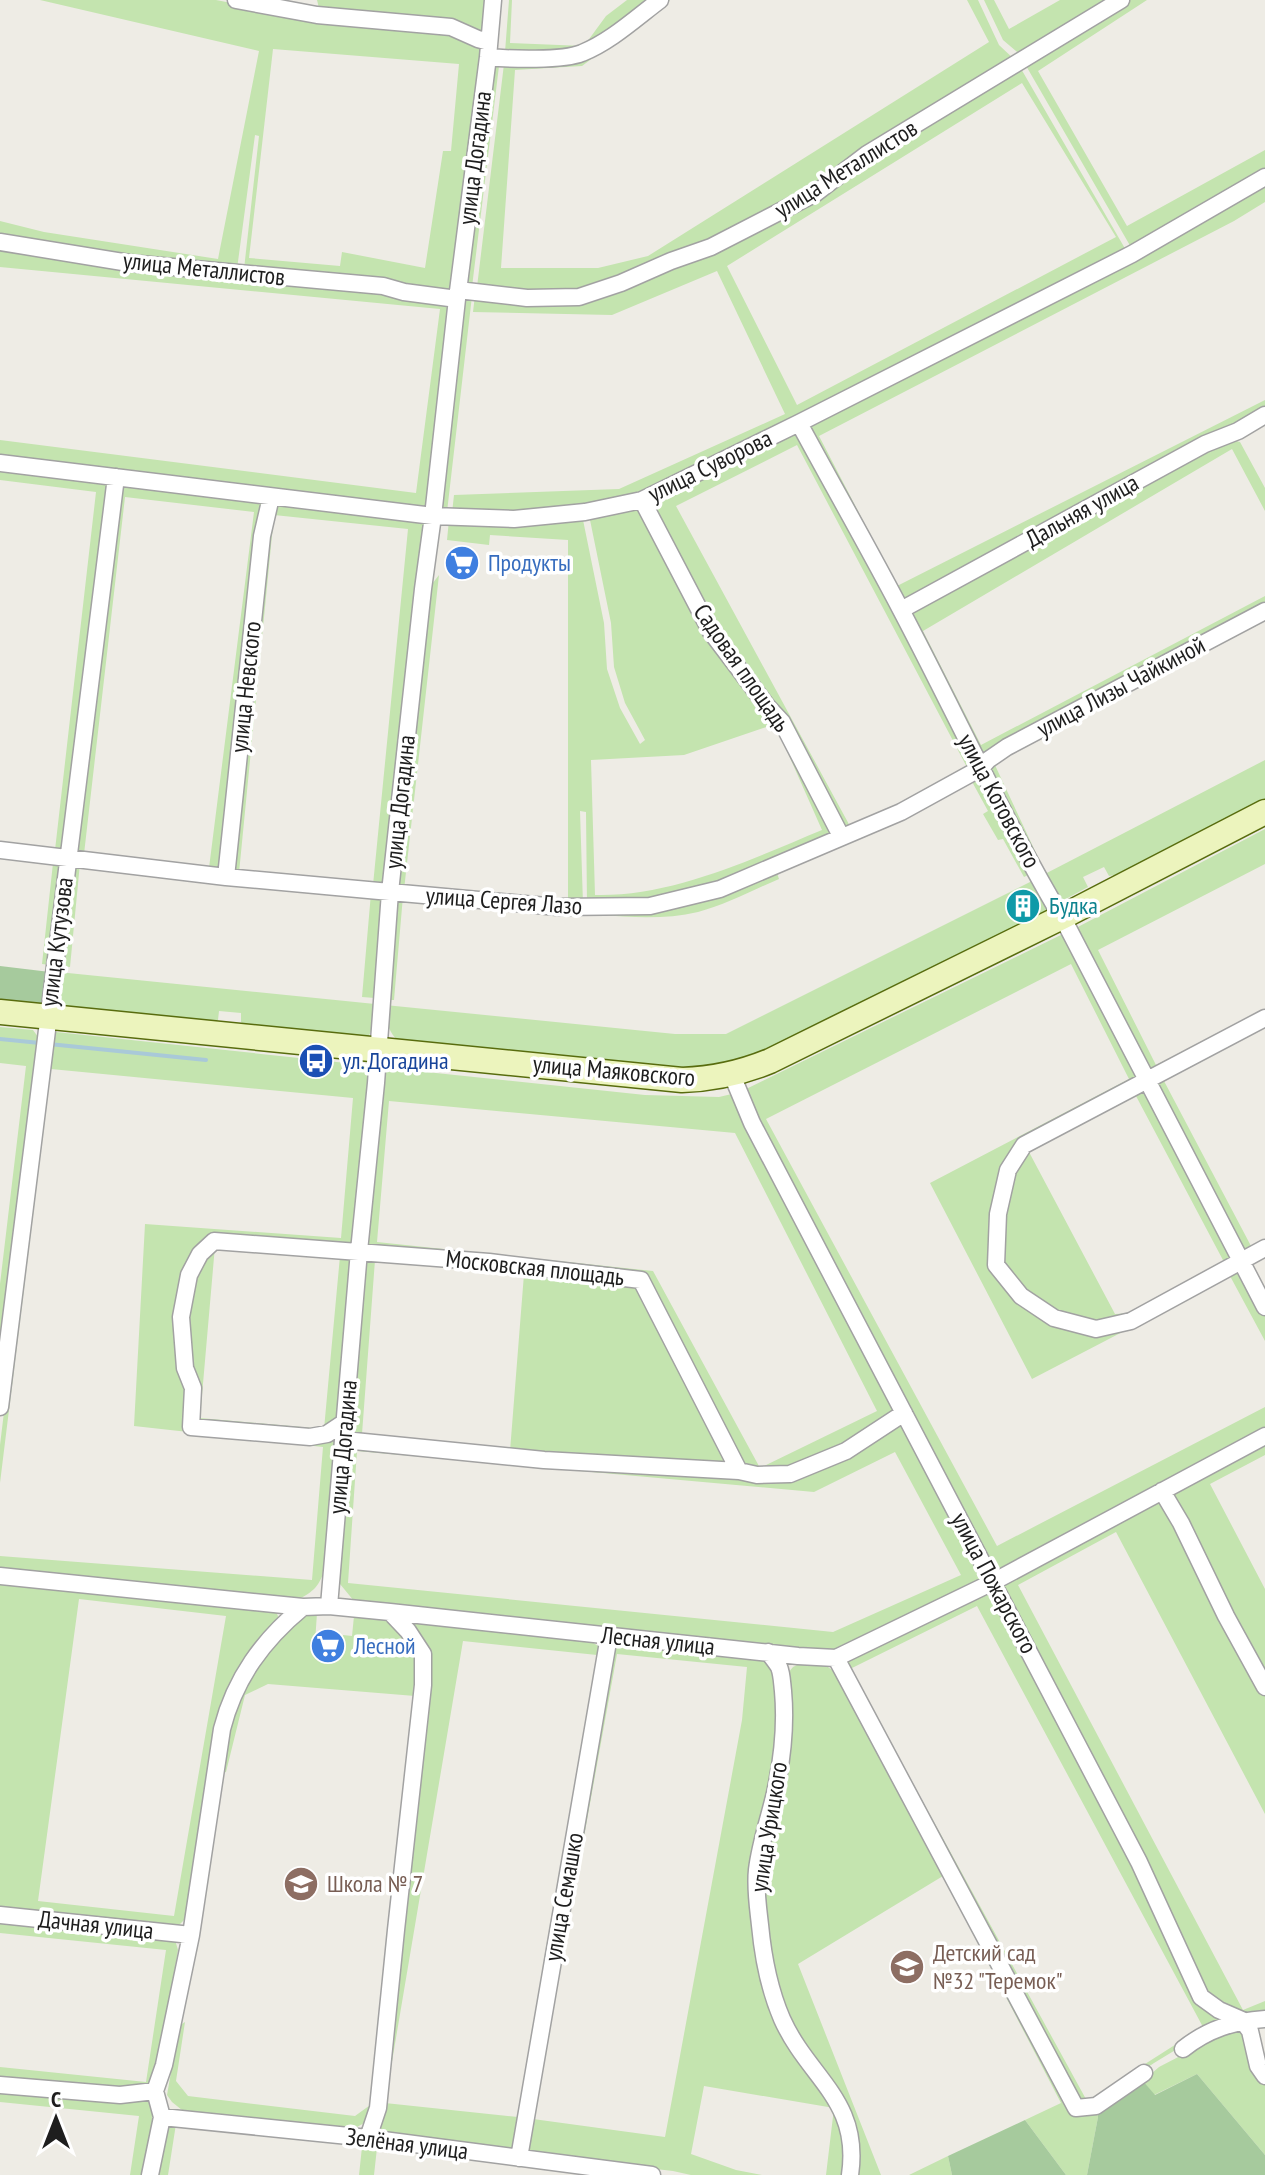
<svg xmlns="http://www.w3.org/2000/svg" width="1265" height="2175" viewBox="0 0 1265 2175" font-family="'PT Sans Narrow',sans-serif">
<style>
.grass{fill:#c4e4af;fill-rule:evenodd}
.forest{fill:#a6ca9d}
.lines{fill:none;stroke-linecap:round;stroke-linejoin:round}
.stream{stroke:#a9c9d8;stroke-width:4}
.street-casing{stroke:#a2a2a2;stroke-width:19}
.secondary-casing{stroke:#586c0e;stroke-width:27}
.street{stroke:#fff;stroke-width:16}
.secondary{stroke:#ecf4bd;stroke-width:24}
.labels{text-anchor:middle;stroke-width:7;stroke-linejoin:round;paint-order:stroke}
.street-label{font-size:24px;fill:#1e1e1e;stroke:#fff}
.shop-label{font-size:24px;fill:#366cbe;stroke:#fff;text-anchor:start}
.culture-label{font-size:24px;fill:#0d838f;stroke:#fff;text-anchor:start}
.transit-label{font-size:24px;fill:#164399;stroke:#fff;text-anchor:start}
.education-label{font-size:24px;fill:#785e54;stroke:#fff;text-anchor:start}
</style>
<rect width="100%" height="100%" fill="#eeece5"/>
<!-- grass -->
<path class="grass" d="M40 0H216L318 20 450 31 477 44 482 53 452 286 446 292 244 269 259 136 255 135 237 269 0 240V221L44 232 218 259 259 51ZM273 49 459 64 451 151H443L425 268 342 252 340 266 249 258Z
M317 0H488L486 27 478 32 320 12Z
M509 0H512L510 43 584 46 606 16 627 0H653L579 50 505 52Z
M663 0H670L582 66 515 70 501 268H598L648 256 989 42 967 0H978L999 45 1016 61 814 190 710 243 579 293H528L477 287 504 64 581 59Z
M984 0H994L1009 29 1060 0H1113L1022 56 1003 40Z
M1127 0H1147L1038 71 1127 226 1265 150V172L1132 249 1025 64Z
M499 66 472 287 465 284 492 68Z
M1020 67 1127 252 640 496 584 507 512 514 452 513 454 495 619 489 785 414 717 271 612 315 473 312 475 295 527 301 623 286 869 157ZM1022 83 1116 237 797 405 727 266Z
M1265 183V202L1234 221 819 436 897 586 1265 400V411L901 603 806 431 811 422Z
M0 246 383 290 446 301 450 307 428 506 420 511 0 458V440L416 493 440 309 0 267Z
M472 296 447 512 439 508 464 297Z
M800 431 976 768 969 771 797 445 676 506 851 828 843 832 784 721 713 631 647 501Z
M1229 439 1240 442 1265 488V511L1232 449 923 631 981 745 1265 596V606L981 760 905 611Z
M0 467 113 480 63 855 55 850 96 492 0 480Z
M119 481 268 500 223 874 71 856ZM125 497 254 512 209 868 84 854Z
M274 501 422 519 426 524 385 889 229 875ZM274 515 408 529 373 885 239 873Z
M640 504 709 634 779 723 836 834 720 886 649 903 587 904 586 812 580 811 583 904 408 891 568 902V540L490 535 489 545 447 540 449 520 514 523 582 515 604 623 607 669 620 708 640 744 645 740 625 703 614 667 611 623 589 515ZM775 724 822 830C752 859 672 897 595 895L591 760 684 755Z
M439 575 404 890H396L429 588Z
M1265 614V621L994 763 1043 868 1039 870 986 767Z
M1265 760V804L1133 872 1109 876 1104 867 1083 877 1088 887 1062 901 1054 900 1041 876Z
M978 773 1032 873 1024 877 1003 839 998 840 983 814 988 811 970 778 777 873 779 879C753 890 725 905 698 912 652 923 601 914 554 911L650 910Z
M1265 829V864L1098 950 1156 1065 1265 1010V1015L1150 1077 1074 929Z
M63 862 50 965 42 964 53 863Z
M70 862 80 863 70 967 58 966Z
M1036 879 1049 903V915L774 1052 708 1072 402 1045C388 1032 386 1023 385 1005L675 1034H726Z
M371 893 385 894 375 998 362 997Z
M396 895 403 896 394 1000H386Z
M1067 932 1141 1078 1021 1142 993 1266 1020 1299 1095 1333 1241 1265 1265 1313V1341L1230 1276 1032 1379 930 1183 1129 1079 1071 964 766 1119 997 1546 1265 1407V1432L994 1574 742 1091Z
M58 972 375 1004 372 1030 365 1042 250 1030 241 1022V1013L219 1011 218 1020 207 1026 58 1011Z
M1265 1024 1164 1081 1251 1246 1265 1239V1244L1244 1257 1152 1082Z
M0 1027 33 1030 41 1041 0 1357V1284L26 1066 0 1063Z
M56 1032 365 1065 370 1074 325 1568C320 1585 314 1592 297 1600L0 1569V1556L312 1580 323 1447 134 1426 145 1224 341 1238 353 1098 51 1069 0 1483V1445L49 1042ZM215 1246 340 1256 324 1429 200 1418Z
M388 1068 645 1095 719 1097 736 1093 897 1410 844 1448 788 1471 742 1467 644 1276 366 1247 382 1074ZM389 1101 735 1133 877 1411 760 1468 653 1271 377 1242Z
M1146 1086 1238 1260 1129 1318 1095 1325 1056 1315 1024 1294 1000 1265 1010 1172 1026 1147ZM1136 1096 1224 1262 1133 1313 1115 1314 1029 1152Z
M365 1255 489 1266 639 1283 734 1467 545 1457 351 1436ZM375 1260 524 1274 510 1451 362 1434Z
M902 1418 985 1578 849 1644 834 1650 815 1652 354 1601 340 1584 338 1569 351 1444 790 1477ZM357 1451 814 1492 895 1452 961 1575 833 1632 348 1583Z
M1265 1442V1455L1210 1484 1265 1589V1679L1169 1492Z
M1160 1497 1265 1692V1814L1116 1532 1018 1585 1243 2010 1265 2001V2015L1241 2017 1203 1994 999 1585Z
M0 1582 276 1611 279 1619C247 1649 234 1670 218 1711L185 1919 179 1925 0 1909ZM79 1599 226 1616 174 1916 38 1901Z
M991 1589 1136 1863 1199 1999 1217 2015 1231 2021 1199 2033 1182 2046 1154 2063 1096 2102 1078 2104 847 1671 846 1660ZM977 1606 1203 2027 1087 2101 850 1669Z
M309 1612 317 1613 314 1657 341 1659 343 1635 352 1636 354 1616 385 1619 394 1624 415 1655 418 1663 415 1696 268 1684 245 1695 226 1772 222 1773C224 1759 225 1743 229 1729 241 1685 269 1637 309 1612Z
M408 1622 589 1640 598 1646 602 1654 515 2150 378 2133 429 1685ZM463 1641 597 1655 518 2117 385 2103Z
M620 1645 758 1656 768 1660 774 1671 779 1731 769 1788 759 1832 764 1985 835 2103 846 2138 844 2175H826L834 2108 704 2086 691 2154 736 2170 762 2175H691L673 2171 525 2154 612 1650ZM617 1654 747 1667 742 1720 665 2137 533 2119Z
M801 1663 825 1665 835 1672 1074 2112 1097 2110 1098 2117 1087 2175H1066L1025 2120 1061 2103 943 1876 798 1964 881 2175H856L826 2077 792 2022 777 1987 769 1949 762 1877 788 1673 793 1667Z
M0 1922 175 1940 178 1950 159 2062 147 2086 120 2089 0 2079V2067L146 2082 166 1950 0 1933Z
M185 2022 176 2081 188 2096 355 2116 373 2103 366 2122 357 2127 331 2128 187 2114 172 2102 167 2095 179 2026Z
M1240 2025 1265 2082V2155L1197 2074 1154 2095 1143 2081 1159 2067Z
M0 2088 143 2098 152 2102 153 2107 150 2142 143 2175H130L139 2116 0 2102Z
M168 2124H176L168 2175H157Z
M362 2147 377 2148 374 2175H359Z
M948 2156 952 2175H909Z"/>
<!-- forest -->
<path class="forest" d="M0 966 50 972 47 999 41 1009 0 1005Z
M1197 2074 1265 2155V2175H1087L1098 2117 1097 2110 1143 2081 1155 2095Z
M1025 2120 1066 2175H952L948 2156Z"/>
<g class="lines">
<!-- stream -->
<path class="stream" d="M0 1039 40 1043
M49 1044 206 1060"/>
<!-- street casing -->
<g class="street-casing">
<path id="street" d="M236 0 317 15 451 27 478 39 489 42
M488 57C509 59 563 61 582 53 610 42 636 18 660 0
M0 242 129 263 383 286 404 292 457 299
M458 290 527 298 579 297 621 283 671 261 711 247 816 193 867 154 1121 0
M799 423C833 486 868 547 901 610 957 716 1006 825 1068 928L1265 1307
M0 463 433 516 514 519 585 512 642 500 799 423 1132 254 1265 177
M642 500 711 632 767 706 782 722 841 836
M901 610 1205 444 1238 431 1265 415
M0 850 226 877 390 892 558 907 650 906 720 889 901 812 981 768 988 760 1007 747 1265 611
M226 877 262 536 271 497
M1265 1018 1024 1145 1008 1170 998 1214 996 1265 1021 1296 1054 1318 1096 1329 1131 1321 1265 1248
M732 1075 752 1123 1139 1862 1201 1997 1219 2010 1242 2020 1250 2031 1258 2066 1265 2076
M0 1407 116 477
M345 1422 327 1434 310 1437 191 1427 193 1388 185 1368 181 1317 189 1275 200 1254 214 1241 489 1262 641 1280 739 1471
M344 1440 544 1460 739 1471 757 1475 790 1474 846 1451 904 1413
M1162 1491 1181 1523 1226 1616 1265 1687
M0 1576 303 1607 329 1606 390 1612 798 1656 836 1658 993 1582 1265 1436
M329 1606 359 1251 376 1083 390 892 423 589 433 516 457 299 488 57 493 0
M768 1652C772 1657 776 1662 779 1667 782 1674 782 1683 783 1691 786 1724 782 1761 775 1793 769 1819 760 1844 757 1870 755 1888 758 1907 760 1925 763 1957 769 1989 782 2019 809 2079 861 2100 850 2175
M836 1658 1076 2108 1096 2106 1144 2073
M0 1915 191 1935
M1183 2049C1208 2029 1234 2021 1265 2019
M0 2085 120 2095 155 2091
M162 2117 368 2138 652 2175
M368 2138 378 2108 396 1930 423 1685V1654L408 1631 390 1612
M519 2158 609 1636
M150 2175 162 2117 155 2091 164 2065 191 1935 222 1729C235 1678 263 1640 303 1607"/>
</g>
<!-- secondary casing -->
<g class="secondary-casing">
<path id="secondary" d="M0 1012 682 1080C714 1079 741 1073 770 1061L1062 917 1265 812"/>
</g>
<!-- street -->
<use href="#street" class="street"/>
<!-- secondary -->
<use href="#secondary" class="secondary"/>
</g>
<!-- icons -->
<defs>
<g id="supermarket-disc" transform="scale(1.8)"><circle r="9.5" fill="#3f7fe0" stroke="#fff"/><path d="M-6-5.5h2.5l.6 2H6L4.5 2H-2.5L-4.4-4H-6ZM-1.5 3.2a1.3 1.3 0 1 0 .1 0ZM3 3.2a1.3 1.3 0 1 0 .1 0Z" fill="#fff"/></g>
<g id="building-disc" transform="scale(1.8)"><circle r="9.5" fill="#0f9aa8" stroke="#fff"/><path d="M-4-6H4V6H1V3H-1V6H-4ZM-2.5-4.3h1.7v1.8h-1.7ZM.8-4.3h1.7v1.8H.8ZM-2.5-1h1.7V.8h-1.7ZM.8-1h1.7V.8H.8Z" fill="#fff"/></g>
<g id="bus-disc" transform="scale(1.8)"><circle r="9.5" fill="#1a4fb4" stroke="#fff"/><path d="M-5-6H5V4H4V6H2V4H-2V6H-4V4H-5ZM-3.5-4V0h7V-4ZM-3.5 1.2v1.5H-2V1.2ZM2 1.2v1.5H3.5V1.2Z" fill="#fff"/></g>
<g id="school-disc" transform="scale(1.8)"><circle r="9.5" fill="#8d6e63" stroke="#fff"/><path d="M0-5L7-2L0 1L-7-2ZM-4 1L0 2.5L4 1V4Q0 6-4 4Z" fill="#fff"/></g>
</defs>
<g fill-rule="evenodd">
<use href="#supermarket-disc" x="462" y="563"/>
<use href="#building-disc" x="1023" y="906"/>
<use href="#bus-disc" x="316" y="1061"/>
<use href="#supermarket-disc" x="328" y="1646"/>
<use href="#school-disc" x="301" y="1884"/>
<use href="#school-disc" x="907" y="1967"/>
</g>
<g class="labels">
<!-- street labels -->
<g class="street-label">
<text transform="translate(475 158) rotate(-83)" y="8">улица Догадина</text>
<text transform="translate(846 169) rotate(-32)" y="8">улица Металлистов</text>
<text transform="translate(204 269) rotate(6)" y="8">улица Металлистов</text>
<text transform="translate(710 466) rotate(-26)" y="8">улица Суворова</text>
<text transform="translate(1082 511) rotate(-29)" y="8">Дальняя улица</text>
<text transform="translate(742 668) rotate(55)" y="8">Садовая площадь</text>
<text transform="translate(246 687) rotate(-84)" y="8">улица Невского</text>
<text transform="translate(1121 687) rotate(-28)" y="8">улица Лизы Чайкиной</text>
<text transform="translate(999 801) rotate(62)" y="8">улица Котовского</text>
<text transform="translate(400 802) rotate(-84)" y="8">улица Догадина</text>
<text transform="translate(504 901) rotate(4)" y="8">улица Сергея Лазо</text>
<text transform="translate(57 942) rotate(-83)" y="8">улица Кутузова</text>
<text transform="translate(614 1071) rotate(5)" y="8">улица Маяковского</text>
<text transform="translate(535 1268) rotate(6)" y="8">Московская площадь</text>
<text transform="translate(343 1447) rotate(-85)" y="8">улица Догадина</text>
<text transform="translate(994 1583) rotate(62)" y="8">улица Пожарского</text>
<text transform="translate(658 1641) rotate(6)" y="8">Лесная улица</text>
<text transform="translate(769 1827) rotate(-81)" y="8">улица Урицкого</text>
<text transform="translate(564 1897) rotate(-80)" y="8">улица Семашко</text>
<text transform="translate(96 1925) rotate(6)" y="8">Дачная улица</text>
<text transform="translate(407 2144) rotate(7)" y="8">Зелёная улица</text>
</g>
<!-- shop labels -->
<g class="shop-label">
<text x="488" y="571">Продукты</text>
<text x="354" y="1654">Лесной</text>
</g>
<!-- culture labels -->
<g class="culture-label">
<text x="1049" y="914">Будка</text>
</g>
<!-- transit labels -->
<g class="transit-label">
<text x="342" y="1069">ул. Догадина</text>
</g>
<!-- education labels -->
<g class="education-label">
<text x="327" y="1892">Школа № 7</text>
<text x="933" y="1961">Детский сад<tspan x="933" dy="28">№32 "Теремок"</tspan></text>
</g>
</g>
<!-- north arrow -->
<g transform="translate(56 2119)" stroke="#ffffff" stroke-width="6" paint-order="stroke">
<path d="M0-6L14 30L0 20L-14 30Z" fill="#1e1e1e"/>
<text y="-12" font-size="22" font-weight="bold" text-anchor="middle" fill="#1e1e1e">С</text>
</g>
</svg>
